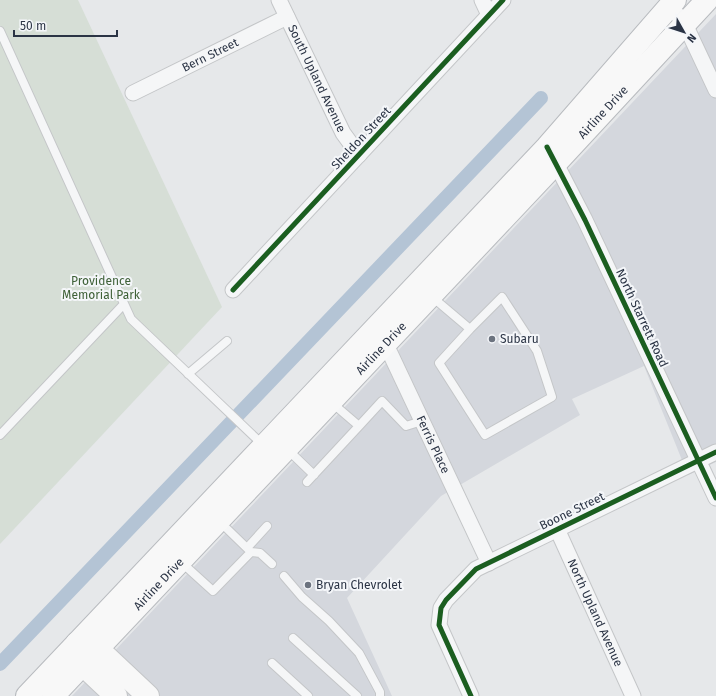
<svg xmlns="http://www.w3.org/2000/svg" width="716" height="696" viewBox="0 0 716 696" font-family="'Fira Sans',sans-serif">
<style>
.built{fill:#d4d7dd}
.green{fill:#d6ded6}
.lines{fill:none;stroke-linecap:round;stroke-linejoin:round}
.canal{stroke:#b4c4d5;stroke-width:14}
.lane-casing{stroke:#c4c6c8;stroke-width:10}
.street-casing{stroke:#c4c6c8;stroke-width:17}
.secondary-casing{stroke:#c4c6c8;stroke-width:24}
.highway-casing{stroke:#b8bbbf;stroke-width:24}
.lane{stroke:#f5f6f7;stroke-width:8}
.street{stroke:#f5f6f7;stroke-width:15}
.secondary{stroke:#f8f8f8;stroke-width:22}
.highway{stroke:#f8f8f8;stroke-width:22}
.cycleway-casing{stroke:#f4f6f9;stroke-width:8}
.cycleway{stroke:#1b5e20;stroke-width:5}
.poi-dot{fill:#6c737f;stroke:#f4f6f9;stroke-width:1.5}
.labels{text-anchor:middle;stroke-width:4;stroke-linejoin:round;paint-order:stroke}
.street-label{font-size:12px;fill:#2b3445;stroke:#f4f6f9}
.park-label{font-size:12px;fill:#3f6138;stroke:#f4f6f9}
.poi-label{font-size:12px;fill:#2b3445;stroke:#f4f6f9;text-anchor:start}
</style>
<rect width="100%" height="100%" fill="#e6e8ea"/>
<!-- built -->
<path class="built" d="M716 14V462L688 475 644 366 572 399 580 415 441 496 347 598 392 696H72Z"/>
<!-- green -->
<path class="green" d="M0 0H78L222 307 0 544Z"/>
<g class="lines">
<!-- canal -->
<path class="canal" d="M0 664 541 98"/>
<!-- lane casing -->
<g class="lane-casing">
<path id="lane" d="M0 31 131 319 263 445
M431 296 470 329 502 297 537 351 552 397 485 435 439 363 470 329
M188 374 227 341
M359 426 382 401 406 426 422 421
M0 435 124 304
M287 449 314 475
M307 482 359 426 331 402
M247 548 267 526
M251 552 260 553 272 564
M181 562 213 591 251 552 219 521
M284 576 302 597 329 621 359 653 380 692V696
M293 638 357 696
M272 663 308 696"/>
</g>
<!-- street casing -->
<g class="street-casing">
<g id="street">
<path id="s1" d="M279 0 343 133 359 155"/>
<path d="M482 0 489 15"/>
<path d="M669 7 683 20 716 90"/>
<path id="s2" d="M133 93 287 17"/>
<path d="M552 156 585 220 716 498"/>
<path d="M233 290 503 0"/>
<path id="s3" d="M382 336 489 563"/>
<path id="s4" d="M557 529 633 696"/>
<path d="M471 696 439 625 441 608 446 600 476 569 716 452"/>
</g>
</g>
<!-- secondary casing -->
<g class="secondary-casing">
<path id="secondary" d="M116 696 83 665 77 643 98 649 148 696"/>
</g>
<!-- highway casing -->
<g class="highway-casing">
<g id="highway">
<path d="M27 696 547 147 675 0"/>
<path id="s5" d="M53 696 556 163 707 0"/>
</g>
</g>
<!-- lane -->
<use href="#lane" class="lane"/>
<!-- street -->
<use href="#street" class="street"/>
<!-- secondary -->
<use href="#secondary" class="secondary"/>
<!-- highway -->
<use href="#highway" class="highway"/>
<!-- cycleway casing -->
<g class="cycleway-casing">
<path id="cycleway" d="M547 147 585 220 716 498
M233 290 503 0
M471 696 439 625 441 608 446 600 476 569 716 452"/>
</g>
<!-- cycleway -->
<use href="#cycleway" class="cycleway"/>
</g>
<!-- markers -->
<g class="poi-dot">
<circle cx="492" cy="339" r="4"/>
<circle cx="308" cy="585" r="4"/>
</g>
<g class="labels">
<!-- street labels -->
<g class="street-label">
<text dy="4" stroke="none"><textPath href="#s2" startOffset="86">Bern Street</textPath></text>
<text dy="4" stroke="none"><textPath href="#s1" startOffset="87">South Upland Avenue</textPath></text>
<text dy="4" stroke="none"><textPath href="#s5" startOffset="802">Airline Drive</textPath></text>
<text transform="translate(361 138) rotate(-47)" y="4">Sheldon Street</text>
<text transform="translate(642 318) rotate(65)" y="4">North Starrett Road</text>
<text dy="4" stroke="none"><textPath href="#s5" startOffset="478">Airline Drive</textPath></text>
<text dy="4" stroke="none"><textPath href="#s3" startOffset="120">Ferris Place</textPath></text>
<text transform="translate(572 511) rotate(-26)" y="4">Boone Street</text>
<text dy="4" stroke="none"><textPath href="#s5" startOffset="154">Airline Drive</textPath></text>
<text dy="4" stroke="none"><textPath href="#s4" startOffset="92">North Upland Avenue</textPath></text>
</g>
<!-- park labels -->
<g class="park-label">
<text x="101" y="285">Providence<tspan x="101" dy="14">Memorial Park</tspan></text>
</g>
<!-- poi labels -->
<g class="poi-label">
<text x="500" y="343">Subaru</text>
<text x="316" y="589">Bryan Chevrolet</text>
</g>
</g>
<!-- north arrow -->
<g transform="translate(684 32) rotate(129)" stroke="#f4f6f9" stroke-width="3" paint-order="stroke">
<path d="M0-3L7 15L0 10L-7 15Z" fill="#2b3445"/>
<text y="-6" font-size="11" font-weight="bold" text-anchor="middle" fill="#2b3445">N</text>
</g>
<!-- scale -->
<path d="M14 30v6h103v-6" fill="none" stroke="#2b3445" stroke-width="2"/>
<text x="20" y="30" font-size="12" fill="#2b3445" stroke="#f4f6f9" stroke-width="3" paint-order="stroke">50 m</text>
</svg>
